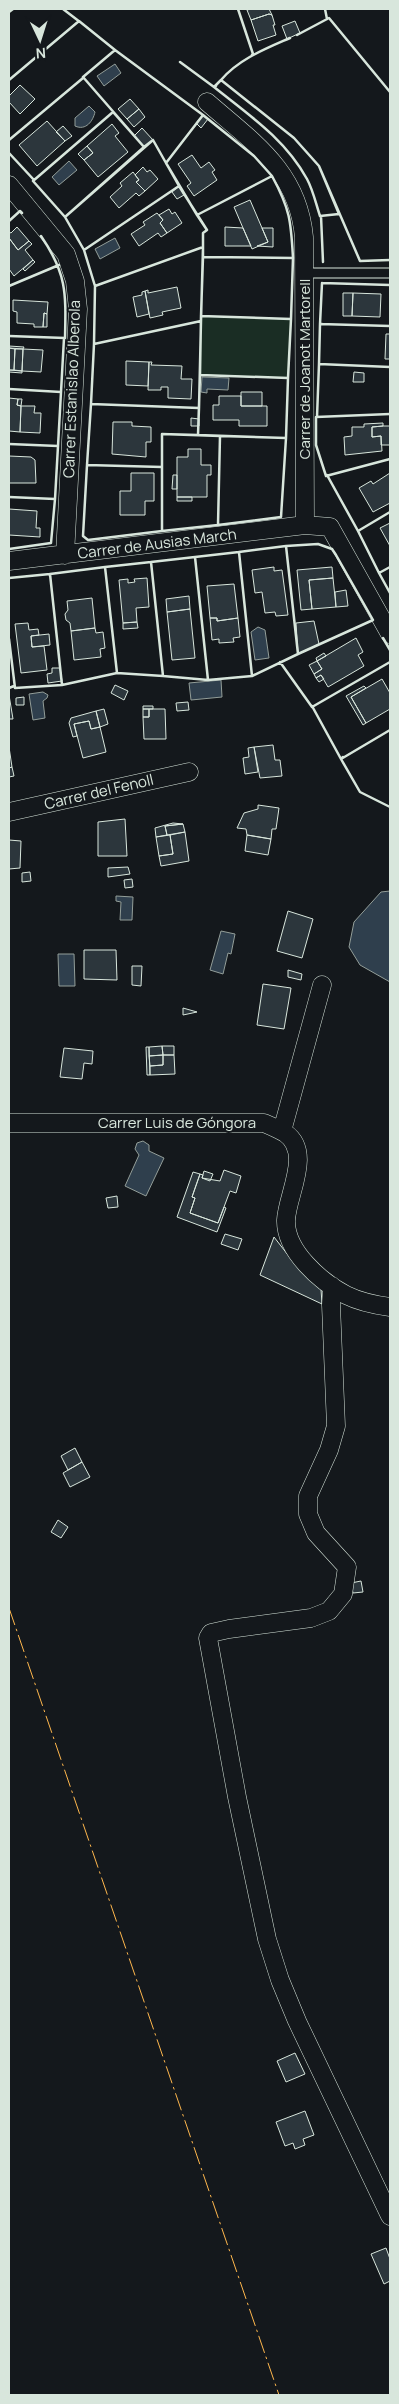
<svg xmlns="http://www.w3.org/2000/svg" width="399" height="2404" viewBox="0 0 399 2404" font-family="Manrope,sans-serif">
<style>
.green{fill:#1a2d24;stroke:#939e99}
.water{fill:#2f3f4d;stroke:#939e99}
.building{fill:#2c363c;stroke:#d8e6dc}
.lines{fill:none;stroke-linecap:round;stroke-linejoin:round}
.service-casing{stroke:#d8e6dc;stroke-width:11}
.minor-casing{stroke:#d8e6dc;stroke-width:19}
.service{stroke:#14181c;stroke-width:9}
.minor{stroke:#14181c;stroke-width:18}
.wall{stroke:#d8e6dc;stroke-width:2.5}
.power{stroke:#ffb74d;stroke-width:1;stroke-dasharray:18 4 2.5 4;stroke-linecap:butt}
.labels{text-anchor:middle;stroke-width:4;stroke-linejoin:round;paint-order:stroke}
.street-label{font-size:15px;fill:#d8e6dc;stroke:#14181c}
</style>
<rect width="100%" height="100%" fill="#14181c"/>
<!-- green -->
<path class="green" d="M201 316 291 319 288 378 200 375Z"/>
<!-- water -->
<path class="water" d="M115 64 121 73 104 86 97 76Z
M89 106 95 112C93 121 86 131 75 126V118Z
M69 161 77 170 59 185 52 177Z
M115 238 120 248 100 259 95 249Z
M202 377 229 378 228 390 207 389V393L201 392Z
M258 627 265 630 269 658 255 660 251 632Z
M221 680 222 697 191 700 189 683Z
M43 692 48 695 47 698 43 701 45 718 33 720 29 694Z
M390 891V982L360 965 349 947 354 922 381 892Z
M116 896 133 897 132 920H120L121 902 116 901Z
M221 931 235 934 231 954 228 953 223 974 210 970Z
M58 954H74L75 986H59Z
M143 1141 149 1145V1151L164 1158 146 1196 125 1186 139 1155 135 1149 137 1143Z"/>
<!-- building -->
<path class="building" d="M251 9H269L272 15 269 14 251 20 247 10Z
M269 14 272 15 275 25H273L276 35 258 41 251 20Z
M295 21 300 33 287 39 282 26Z
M20 85 35 99 20 114 9 102V96Z
M130 99 139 109 127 119 118 109Z
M139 109 145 117 134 127 127 119Z
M203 115 208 119 201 128 196 123Z
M47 121 65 141 37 166 19 145Z
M112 124 119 133 115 136 128 152 98 177 84 160 93 153 87 146Z
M63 126 72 136 65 141 56 132Z
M142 128 153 140 144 147 134 136Z
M87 146 93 153 84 160 78 154Z
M192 155 201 168 209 162 215 170 212 172 217 180 194 196 187 186 191 183 178 164Z
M143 167 147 172 150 170 158 179 145 191 136 182 139 180 135 175Z
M133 172 139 180 136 182 145 191 139 196 136 193 119 208 110 197 122 186 120 183Z
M179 186 184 195 177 199 172 192Z
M250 200 268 242 252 249 234 207Z
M169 209 172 214 175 212 182 223 167 233 160 223 163 220 159 215Z
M157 213 163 220 160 223 167 233 161 237 158 233 139 246 131 234 145 225 143 222Z
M17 227 29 241 18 250 9 238V232L11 233Z
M225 227 243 228 251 246H225Z
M262 228H273V247L257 246 268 242Z
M9 238 18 250 29 241 32 244 25 250 33 260 14 276 9 269Z
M33 260 35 262 25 271 23 269Z
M177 287 181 308 162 312 163 315 150 318 145 291 148 290V293Z
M145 291 149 314 137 317 133 297 142 295V292Z
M343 293H353L352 316H343Z
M353 293 381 294 380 317 352 316Z
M13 300 48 302 47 314 44 313 43 327H34V324L17 323V312L13 311Z
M44 313 47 314V327H43Z
M386 334H390V359H385Z
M9 346 24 347 23 349 9 348Z
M9 348 15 349 14 370H9Z
M15 349H23L22 371 14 370Z
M23 349 43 350 41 372 22 371Z
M126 361 149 362 148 386 126 385Z
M149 362H152L151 365 182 366 181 379H192L191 399 168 398V387H161V390H148Z
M9 370 22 371V373L9 372Z
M354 372 364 373V382H353Z
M241 392H262V406H241Z
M219 396H241V406H267V426H239V420H213V405H219Z
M9 398 18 399 17 405 21 406 20 432 9 431Z
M18 399H22L21 406 17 405Z
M21 406H35L34 413H41L40 433 20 432Z
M191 418 199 419V426H191Z
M113 422H132V426L151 427V442H146V457L112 454Z
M383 423V426L372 427V437L381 436 382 451 345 455 344 437 352 436V427H364V424Z
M383 426H390V445H381V436L372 437V427Z
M188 449H201V465H211V475H207V497H177V457H188Z
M9 456 31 457 35 460 36 483H9Z
M131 473H154V501H145V515H120V491H131Z
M390 473V503L373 512 359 488 371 481 373 484Z
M173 475H177V489H172Z
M177 497H192V501H177Z
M9 509 37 511 36 528H40V537L9 535Z
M390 523V546L380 528Z
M274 567V571L282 570 288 615 276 616 275 612 265 613 262 592 255 593 252 570Z
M332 567 333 578 309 580 312 609 301 610 297 570Z
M147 578 149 607 136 608 137 622 123 623 119 580 128 579V583L135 582 134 579Z
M333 578 336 607 312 609 309 580Z
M234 584 238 618 217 621V618H210L207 586Z
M346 590 348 606 336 607 335 592Z
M189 596 190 609 167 612 166 599Z
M92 598 95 628 71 631 70 623 66 620 65 614 68 610 67 601Z
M190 609 195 658 172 660 167 612Z
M210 618H217V621L238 618 240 637 233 638 234 642 219 643V639L212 640Z
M314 621 319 644 298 654 296 623Z
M137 622 138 628 123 629V623Z
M28 623 29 630 38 629 39 635 31 636 32 647 44 646 47 670 21 673 15 624Z
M95 628 96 633 103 632 105 648 100 649 101 657 74 660 71 631Z
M49 634 50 645 32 647 31 636Z
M356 638 363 652 358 655 364 666 328 687 321 675 316 678 314 674 322 669 317 661Z
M324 653 326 656 317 661 316 658Z
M317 661 322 669 314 674 309 665Z
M52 668H60L62 681 48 683 47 674 52 673Z
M321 675 324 679 319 682 316 678Z
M382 679 390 693V709L366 723 351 697Z
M115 685 128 691 124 700 111 693Z
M364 686 366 688 351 697 366 723 363 725 346 696Z
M9 695 13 719H9Z
M24 697V705H16V698Z
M188 702 189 710 177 711 176 703Z
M143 706H153V709H143Z
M104 709 108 724 100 727 96 711Z
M143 709H149V717H143Z
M149 709H165L166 739H144L143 717H149Z
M96 711 100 727 91 729 89 721 74 724 77 736 73 737 69 723 71 718Z
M89 721 91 729 100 727 106 752 83 758 74 724Z
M273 745 275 760H280L282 776 260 778 254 747Z
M9 747 12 767 9 768Z
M254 747 258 772 245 774 243 758 249 757 248 748Z
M12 767 14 776 9 777V768Z
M258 805 279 808 276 829H272L271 839 247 835 246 829 237 828 244 813 258 809Z
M125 819 127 856H98V822Z
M173 823 183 824 165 826 167 835 156 837 155 828Z
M183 824 185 832 167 835 165 826Z
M185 832 189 861 161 866 159 856 173 854 170 835Z
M170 835 173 854 159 856 156 837Z
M247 835 271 839 268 855 245 851Z
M9 840 21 841 20 868 9 869Z
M128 867 130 874 108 877V868Z
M30 872 31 881 22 882V873Z
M132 879 133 887 125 888 124 880Z
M288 911 313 919 302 958 277 951Z
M84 950H116L117 980 84 979Z
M132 966H142L141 986 132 985Z
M288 970 302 974 301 980 288 977Z
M263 984 291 988 284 1029 257 1025Z
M183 1008 197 1012 183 1015Z
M162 1046 163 1055 149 1056V1047Z
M162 1046H174V1055H163Z
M146 1047H149L150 1075H147Z
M64 1048 93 1051 92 1064 84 1063 82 1079 60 1077Z
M163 1055H174L175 1074 150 1075V1066L163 1065Z
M163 1055V1065L150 1066 149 1056Z
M224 1170 241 1176 236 1193 230 1191 218 1223 190 1213 195 1198 192 1197 200 1174 203 1175 202 1178 220 1181Z
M204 1171 213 1174 210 1181 202 1178Z
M193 1172 200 1174 192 1197 195 1198 190 1213 218 1223 224 1207 226 1208 217 1232 177 1217Z
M117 1196 118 1207 108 1208 106 1198Z
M225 1234 242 1239 238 1250 221 1244Z
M274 1237 295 1264 321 1289 322 1304 260 1275Z
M75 1448 82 1462 68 1470 61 1456Z
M82 1462 90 1477 70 1487 63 1473Z
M58 1520 68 1527 61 1538 51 1532Z
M361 1581 363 1592 353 1593 351 1583Z
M295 2053 305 2074 286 2082 277 2061Z
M305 2111 314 2135 303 2139 305 2145 295 2149 293 2143 285 2146 276 2122Z
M386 2248 390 2259V2281L384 2284 371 2254Z"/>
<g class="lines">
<!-- service casing -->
<g class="service-casing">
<path id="service" d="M304 273H390"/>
</g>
<!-- minor casing -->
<g class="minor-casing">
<path id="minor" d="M207 102C253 142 298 171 304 237L305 525
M9 185 66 254 75 281 78 309 65 555
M9 561 305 525 330 527 390 634
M9 812 189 772
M9 1123H264C271 1126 278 1129 285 1133 313 1152 287 1195 286 1220 285 1251 321 1282 346 1295 360 1302 375 1305 390 1307
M282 1131 322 985
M332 1286 331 1305 336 1426 329 1450 308 1496V1514L316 1533 347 1567 343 1594 329 1611 311 1618 229 1629 211 1633 208 1638 237 1797 267 1939 280 1980 297 2021 390 2216"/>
</g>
<!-- service -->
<use href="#service" class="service"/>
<!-- minor -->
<use href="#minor" class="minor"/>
<!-- wall -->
<path class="wall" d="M63 9 80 22
M238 9 253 54 252 55
M325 9 327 19
M9 12 13 9
M297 35 329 18 390 92
M290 38C265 49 239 59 221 80L294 138 319 166 360 261 390 260
M115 50 203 115 166 163 153 140 144 147 83 77Z
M180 62 214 87 216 86
M9 80 79 21 115 50 114 51
M221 80 294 138 319 166 339 214 320 216C316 204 313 190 307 179 285 139 249 115 214 87Z
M113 112 144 147 65 217 33 181Z
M203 115 254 156 272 176 197 215 166 163Z
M9 140 83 78
M153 140 179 186 84 250 65 217Z
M9 153 34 180
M272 176C290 209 291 221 293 258L203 257V233L207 230 197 215Z
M179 186 207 230 203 233V247L95 286 84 250Z
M321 216 323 262
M9 221 20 211 22 213
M203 247 201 321 94 344 95 286Z
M203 257 293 258 291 319 201 316Z
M322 283 320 324H322
M322 283 390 285
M9 286 59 265
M201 316 291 319 288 378 200 375Z
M201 321 199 408 91 404 94 344Z
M9 336 65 338C66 293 67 274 41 236
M320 364H319L320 324 390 326
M200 375 288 378 286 438 198 435Z
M9 389 61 392 64 338
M91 404 199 408 198 435 162 434V467L87 465Z
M390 414 316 417V445L326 476 390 459
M317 417 319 364 390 367
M162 434 220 436 218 525 162 531Z
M220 436 286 438 281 517 218 525Z
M9 444 58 446 61 392H59
M87 465 162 467V531L88 540 83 536Z
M327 475 358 531 390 512
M9 497 55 499 58 446H56
M360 530 358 531 379 573 390 567
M318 544 332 549 336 555 373 620 298 654 286 546Z
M286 546 298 654 252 676 239 552Z
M9 549 51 543 55 499
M239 552 252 676 208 680 195 557Z
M195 557 208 680 163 676 151 562Z
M151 562 163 676 117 673 105 567Z
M105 567 117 673 62 685 50 574Z
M379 573 390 593
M9 578 50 574V576
M383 638 390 650
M9 639 15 688 62 685V683
M280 662 312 707 390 662
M9 688 14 686 15 688
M312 706 341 759 390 730
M343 757 341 759 360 792 390 807"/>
<!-- power -->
<path class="power" d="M9 1608 279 2395"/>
</g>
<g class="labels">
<!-- street labels -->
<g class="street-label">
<text transform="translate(305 369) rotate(-90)" y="5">Carrer de Joanot Martorell</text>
<text transform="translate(72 389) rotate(-88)" y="5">Carrer Estanislao Alberola</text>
<text transform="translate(157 544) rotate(-7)" y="5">Carrer de Ausias March</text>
<text transform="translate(99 792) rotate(-13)" y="5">Carrer del Fenoll</text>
<text x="177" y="1128">Carrer Luis de Góngora</text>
</g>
</g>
<!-- border -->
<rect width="399" height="2404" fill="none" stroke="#d8e6dc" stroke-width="20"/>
<!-- north arrow -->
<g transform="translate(40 40) rotate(176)" stroke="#14181c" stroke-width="4" paint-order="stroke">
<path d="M0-4L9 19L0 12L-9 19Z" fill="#d8e6dc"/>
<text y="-8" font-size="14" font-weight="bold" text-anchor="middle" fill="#d8e6dc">N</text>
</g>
</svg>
